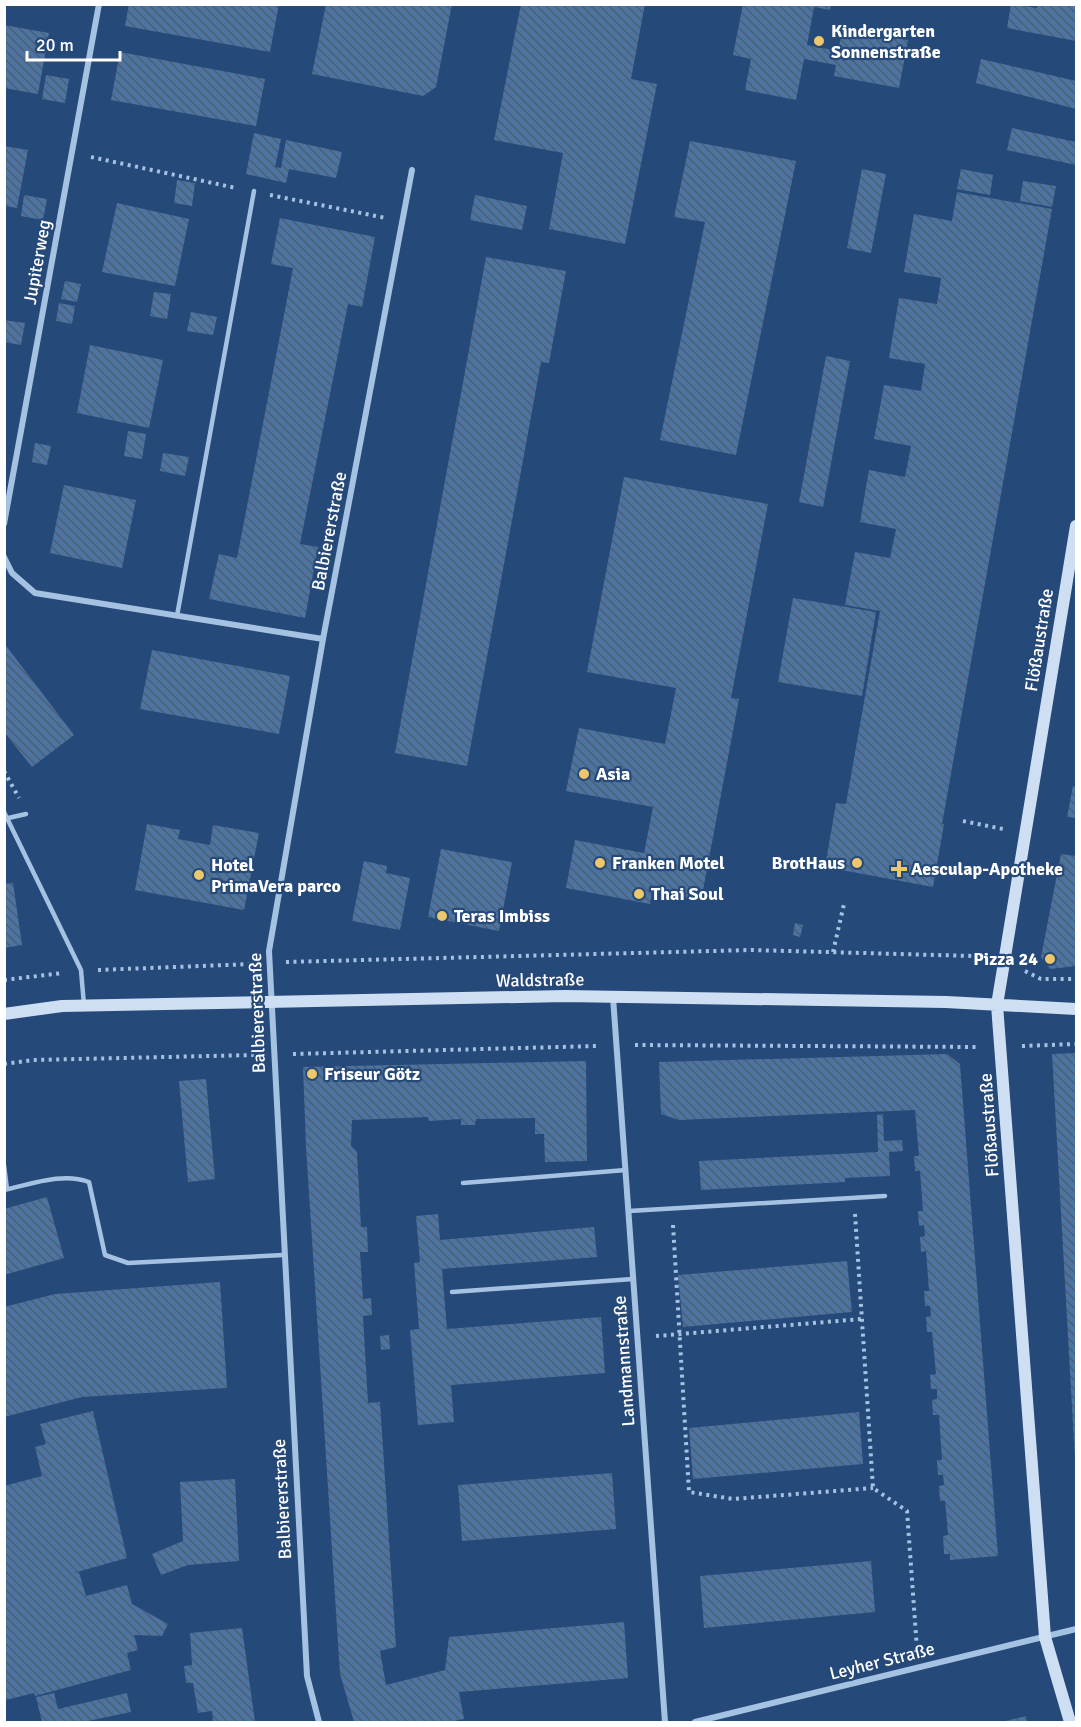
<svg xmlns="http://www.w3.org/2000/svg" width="1081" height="1727" viewBox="0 0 1081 1727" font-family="Signika,sans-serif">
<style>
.building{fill:url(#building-back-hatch)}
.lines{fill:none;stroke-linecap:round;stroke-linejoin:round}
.path{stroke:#a6c2e3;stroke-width:4;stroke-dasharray:3 4.5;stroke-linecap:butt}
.lane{stroke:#a6c2e3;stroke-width:4.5}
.street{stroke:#a6c2e3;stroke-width:6}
.secondary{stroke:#cfdff3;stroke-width:12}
.poi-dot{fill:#ecc76b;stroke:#254978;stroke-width:2}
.labels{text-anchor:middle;stroke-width:4.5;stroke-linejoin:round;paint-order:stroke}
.poi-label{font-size:18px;font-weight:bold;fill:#fff;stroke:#254978;text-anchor:start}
.street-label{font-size:18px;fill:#fff;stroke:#254978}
</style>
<defs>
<pattern id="building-back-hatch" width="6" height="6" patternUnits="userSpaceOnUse" patternTransform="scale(1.5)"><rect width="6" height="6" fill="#4d73a1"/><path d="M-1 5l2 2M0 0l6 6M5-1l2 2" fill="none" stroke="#4c5e72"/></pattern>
</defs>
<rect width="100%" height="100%" fill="#254978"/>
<!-- building -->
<path class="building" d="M129 4H279L270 52 125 26Z
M326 4H452L436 87 423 96 312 74Z
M521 4H645L631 79 657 84 625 244 549 229 563 153 494 140Z
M743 4H831L830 10 814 7 807 45 838 51 843 27 908 40 899 88 834 76 836 65 804 59 796 100 745 90 751 59 733 55Z
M1011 4 1037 8 1038 4H1076V41L1007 28Z
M4 25 49 33 38 94 4 88Z
M120 52 265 79 256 126 111 100Z
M981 59 1076 81V109L976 83Z
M46 75 69 79 65 103 42 99Z
M1012 128 1076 142V165L1007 150Z
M254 133 281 139 275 167 281 168 286 140 342 152 336 178 289 169 286 183 246 174Z
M690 141 796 161 736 455 660 440 705 222 674 217Z
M4 146 28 150 17 208 4 206Z
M862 169 886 174 871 253 847 248Z
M961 169 993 175 990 195 957 189Z
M177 180 195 183 192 206 174 203Z
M1023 181 1056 186 1052 207 1020 201Z
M957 192 1052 209 942 824H944L933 887 825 867 836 803 846 804 880 611 845 605 855 552 890 558 896 529 860 522 869 470 905 477 911 446 874 439 884 385 921 391 925 364 889 358 899 298 937 304 941 278 904 272 914 214 952 221Z
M24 195 47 199 43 220 21 216Z
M475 195 527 206 522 230 470 220Z
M117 203 189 219 175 286 102 272Z
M280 218 375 237 362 307 348 304 300 544 318 547 305 618 209 599 219 554 237 558 293 268 271 264Z
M486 257 566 271 549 363 541 362 467 766 395 753Z
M65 281 81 284 77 302 61 299Z
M154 292 171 294 167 319 150 316Z
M59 303 75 306 72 324 56 321Z
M191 312 217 317 213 335 187 331Z
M4 320 25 323 21 345 4 342Z
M90 345 163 360 149 428 77 413Z
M826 356 850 361 823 507 799 502Z
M128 431 146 434 142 459 124 456Z
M35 443 51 446 47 465 32 462Z
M163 453 189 457 185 476 160 471Z
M624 477 768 504 731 698 739 699 701 901 652 892 650 904 566 888 575 840 644 853 653 807 566 791 579 728 665 744 676 688 587 672Z
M64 485 136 500 122 568 50 553Z
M793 598 876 612 862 696 778 682Z
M4 643 74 735 32 767 4 732Z
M152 650 290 676 279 734 140 709Z
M1073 786 1076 787V818L1067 817Z
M147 824 180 830 178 839 210 845 213 825 259 833 244 910 135 890Z
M441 849 512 862 499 931 428 917Z
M1061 854 1076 856V966L1050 969 1041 957Z
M364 861 387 866 386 873 410 878 400 930 352 921Z
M13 883 22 945 4 948V884Z
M795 923 803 925 800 937 793 935Z
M1076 1053V1460H1075L1052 1054Z
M947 1054 960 1064 998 1556 950 1560V1554H944L943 1536 948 1535 945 1501H940L939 1486 944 1485 943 1475H938L937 1460H942L939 1415H933L932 1400 937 1399V1389H931L930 1375 936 1374 932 1332H927L926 1317 931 1316 930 1306H925L924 1291H929L926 1251 921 1252 920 1237 925 1236 924 1225 919 1226 918 1211H923L920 1171H915L914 1156H919L915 1110 679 1120 661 1114 659 1062Z
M586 1061 587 1161 545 1162 544 1134H535V1118L476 1119 475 1125H461V1119L429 1121 428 1117 352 1120 351 1146 357 1152 361 1227H367L368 1252H360L363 1299 371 1298 372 1315 363 1316 368 1403 380 1402 396 1647 380 1651 386 1685 445 1670 449 1637 624 1622 628 1678 459 1692 464 1719 449 1722H354L340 1674 306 1147 303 1067Z
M206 1079 215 1179 188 1182 179 1081Z
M883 1114 884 1141 902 1140 903 1151 889 1152 890 1176 845 1178V1182L701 1190 699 1161 878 1152 877 1115Z
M47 1197 64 1258 4 1275V1209Z
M438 1214 440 1240 594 1227 597 1257 442 1269 447 1329 601 1317 605 1373 451 1385 454 1422 418 1425 410 1330 419 1329 414 1263 420 1262 416 1216Z
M847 1261 852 1312 683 1327 678 1275Z
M220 1282 227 1388 82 1397 4 1417V1307L55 1294Z
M389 1335 390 1349 381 1350 380 1336Z
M93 1411 127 1558 70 1574 79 1572 86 1596 127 1585 132 1604 168 1624 162 1636 134 1635 138 1650 127 1653 131 1670 35 1696 34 1693 6 1700 4 1486 42 1476 35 1447 46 1444 40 1424Z
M859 1412 863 1464 693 1479 689 1428Z
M612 1473 616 1529 462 1541 458 1485Z
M235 1479 239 1561 188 1565 161 1575 152 1554 183 1541 180 1482Z
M871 1561 875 1612 704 1628 700 1576Z
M242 1628 255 1722H213L212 1711 198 1713 193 1683H186L184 1666 192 1665 190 1633Z
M54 1693 58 1709 127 1693 131 1712 83 1722H42L36 1697Z
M1026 1716 1027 1722H1001Z"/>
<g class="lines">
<!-- path -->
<path class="path" d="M91 157 236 188
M270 195 386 218
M4 771 19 798
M963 821 1003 829
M833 952 844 904
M286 962 751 950 973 956 983 958
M98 970 252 964
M1025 971 1041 979H1076
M4 980 63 973
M635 1045 978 1047
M1022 1046 1076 1044
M293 1054 597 1046
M4 1064 33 1060 255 1055
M855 1214 873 1488 907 1511 917 1649
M673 1225 689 1492 733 1499 873 1488
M656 1336 862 1319"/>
<!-- lane -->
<path class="lane" d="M177 616 254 191
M4 812 81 970 84 1005
M4 819 26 814
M4 1165 7 1189
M463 1183 626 1170
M4 1190C32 1184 63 1172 89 1182L105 1255 128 1263 283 1255
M629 1211 885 1196
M452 1292 633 1279"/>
<!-- street -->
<path class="street" d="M4 524 99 4
M4 557 12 573 35 593 323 639
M613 997 665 1722
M319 1722 307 1676 269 951 323 639 412 170
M695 1722 1076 1629"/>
<!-- secondary -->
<path class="secondary" d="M4 1014 62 1006 565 996 946 1002 1076 1009
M1070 1722 1045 1637 997 1005 1076 526"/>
</g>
<!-- markers -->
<g class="poi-dot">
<circle cx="819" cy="41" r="6"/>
<circle cx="584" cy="774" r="6"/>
<circle cx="600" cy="863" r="6"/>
<circle cx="857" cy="863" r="6"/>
<path d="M896 860h6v6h6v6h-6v6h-6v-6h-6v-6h6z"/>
<circle cx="199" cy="875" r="6"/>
<circle cx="639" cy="894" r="6"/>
<circle cx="442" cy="916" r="6"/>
<circle cx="1050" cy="959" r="6"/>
<circle cx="312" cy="1074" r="6"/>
</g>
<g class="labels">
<!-- poi labels -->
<g class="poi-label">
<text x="831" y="37">Kindergarten<tspan x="831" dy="21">Sonnenstraße</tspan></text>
<text x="596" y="780">Asia</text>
<text x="612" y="869">Franken Motel</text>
<text x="845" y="869" text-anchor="end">BrotHaus</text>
<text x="211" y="871">Hotel<tspan x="211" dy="21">PrimaVera parco</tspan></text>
<text x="911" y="875">Aesculap-Apotheke</text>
<text x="651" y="900">Thai Soul</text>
<text x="454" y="922">Teras Imbiss</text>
<text x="1038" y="965" text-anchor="end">Pizza 24</text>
<text x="324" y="1080">Friseur Götz</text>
</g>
<!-- street labels -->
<g class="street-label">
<text transform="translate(37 262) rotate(-80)" y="6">Jupiterweg</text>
<text transform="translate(329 531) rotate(-79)" y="6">Balbiererstraße</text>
<text transform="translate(1039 640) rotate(-81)" y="6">Flößaustraße</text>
<text transform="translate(540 980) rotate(-1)" y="6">Waldstraße</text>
<text transform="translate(257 1013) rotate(-92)" y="6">Balbiererstraße</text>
<text transform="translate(989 1125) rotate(-94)" y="6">Flößaustraße</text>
<text transform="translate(624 1361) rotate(-94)" y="6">Landmannstraße</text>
<text transform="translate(282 1499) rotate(-93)" y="6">Balbiererstraße</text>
<text transform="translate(882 1661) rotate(-14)" y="6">Leyher Straße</text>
</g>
</g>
<!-- border -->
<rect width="1081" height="1727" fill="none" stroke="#ffffff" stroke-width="12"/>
<!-- scale -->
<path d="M27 51v9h93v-9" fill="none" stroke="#ffffff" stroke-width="3"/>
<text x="36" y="51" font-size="18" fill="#ffffff" stroke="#254978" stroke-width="4.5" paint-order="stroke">20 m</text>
</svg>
